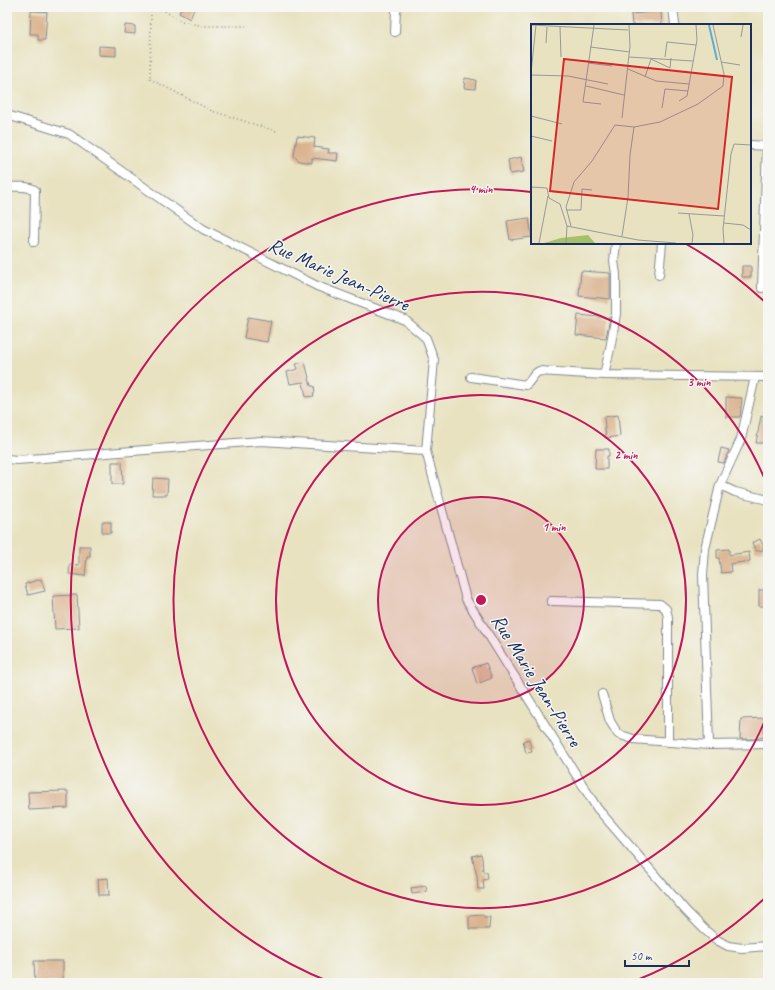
<svg xmlns="http://www.w3.org/2000/svg" width="775" height="990" viewBox="0 0 775 990" font-family="Caveat,sans-serif">
<style>
.building{fill:#dab28e}
.lines{fill:none;stroke-linecap:round;stroke-linejoin:round}
.minor-casing{stroke:#82888f;stroke-width:10}
.path{stroke:#82888f;stroke-width:1.5;stroke-dasharray:1 3;stroke-linecap:butt}
.minor{stroke:#fff;stroke-width:8}
.ring{fill:none;stroke:#c2185b;stroke-width:2}
.labels{text-anchor:middle;stroke-width:3;stroke-linejoin:round;paint-order:stroke}
.street-label{font-size:20px;fill:#1b2f5e;stroke:#f6f6f2}
.inset-river{fill:none;stroke:#58b0d5;stroke-width:2}
.inset-road{fill:none;stroke:#969a99;stroke-width:1}
.view{fill:#d62828;fill-opacity:0.15;stroke:#d62828;stroke-width:2}
.inset-edge{fill:none;stroke:#1b2f5e;stroke-width:2}
.centre{fill:#c2185b;stroke:#f6f6f2;stroke-width:2}
.ring-label{font-size:12px;text-anchor:middle;font-weight:bold;fill:#c2185b;stroke:#f6f6f2;stroke-width:3;stroke-linejoin:round;paint-order:stroke}
</style>
<rect width="100%" height="100%" fill="#f6f6f2"/>
<filter id="ink" filterUnits="userSpaceOnUse"><feTurbulence type="fractalNoise" baseFrequency=".025" numOctaves="2"/><feDisplacementMap in="SourceGraphic" scale="8" xChannelSelector="R" yChannelSelector="G"/><feConvolveMatrix kernelMatrix="1 2 1 2 8 2 1 2 1" color-interpolation-filters="sRGB"/></filter>
<filter id="wash" filterUnits="userSpaceOnUse"><feTurbulence type="fractalNoise" baseFrequency=".012" numOctaves="4" result="noise"/><feDisplacementMap in="SourceGraphic" scale="16" xChannelSelector="R" yChannelSelector="G"/><feGaussianBlur stdDeviation="0.9" result="paint"/><feColorMatrix in="noise" values="0 0 0 0 0 0 0 0 0 0 0 0 0 0 0 0 0 1.4 0 .05"/><feComposite in="paint" operator="in"/></filter>
<g filter="url(#wash)">
<rect width="100%" height="100%" fill="#e8e2c0"/>
<g id="blocks">
<!-- building -->
<path class="building" d="M182 7H195L190 19 179 13Z
M31 11 47 12 45 40H38V34H30Z
M661 11 662 25H632L631 14Z
M125 25 135 26V34L124 33Z
M99 46 116 47V56L99 55Z
M465 78 476 80 475 89 464 88Z
M297 136 315 138 314 147 329 149 328 153H338L337 161 312 158V163L299 161 294 156Z
M521 157 524 172 510 174 508 160Z
M529 218 532 237 510 240 507 221Z
M742 266H751V277H742Z
M581 271 610 273V299L579 296Z
M578 315 610 318 606 338 576 335Z
M248 317 271 321 267 342 244 338Z
M305 362 311 386H314L315 392 313 393 314 396 306 397 303 382 290 384 287 372 298 369 296 364Z
M726 397 742 398 740 417H726Z
M618 415 620 436 606 438 604 417Z
M761 416 768 418V443H756Z
M721 448 729 450 724 463 718 462Z
M596 449H609V456H607V469H595Z
M112 462H122L123 484H112Z
M153 478 168 479 167 495H152Z
M102 522H111V533H102Z
M760 539 763 545V550L756 551 752 543Z
M79 546H90V556H87L85 576 69 574 70 564 79 565Z
M729 549V555L749 552 750 561 730 564 731 572 721 573 719 558H717V550Z
M41 579 45 591 28 595 25 584Z
M759 590H768V606H759Z
M77 595 79 628 55 629 53 596Z
M486 663 492 678 477 684 472 668Z
M764 718V737L754 739H740L741 719Z
M529 739 532 752 526 753 523 741Z
M68 791V808L29 810 28 792Z
M481 854 482 858 483 872H487L488 879 483 880 484 889H478L477 876 472 856Z
M108 878 109 895H99L98 879Z
M426 886 427 892 412 894 411 888Z
M483 915 484 917H490L489 929H469V916Z
M34 961H63V983H35Z"/>
</g>
</g>
<g filter="url(#ink)">
<use href="#blocks" fill-opacity="0" stroke="#82888f" stroke-width="1"/>
<g class="lines">
<!-- minor casing -->
<g class="minor-casing">
<path id="minor" d="M673 7 675 25
M395 32 396 10 398 7
M7 115 69 134 203 229 317 286 405 320 426 338 434 360 426 451 466 599 597 808 686 911 705 930 717 940 728 946 742 948 768 946
M750 145 768 146
M7 187C16 187 26 185 35 190L34 242
M659 275 662 243
M762 288 767 146
M604 375 610 349 616 314V274L614 261 616 243
M471 377 526 385C531 381 533 374 539 371L604 375 768 377
M7 459 17 460 261 441 426 451
M720 485 735 492 768 500
M551 601 660 604 666 609 668 617V742
M602 694 610 721 618 734 633 739 709 745 768 744
M709 745 703 575 705 549 720 485 741 439 755 377"/>
</g>
<!-- path -->
<path class="path" d="M150 7 151 17 150 79 212 111 279 132
M158 7 181 21 203 26H246
M7 596 9 625"/>
<!-- minor -->
<use href="#minor" class="minor"/>
</g>
</g>
<!-- distance rings -->
<circle cx="481" cy="600" r="103" fill="#c2185b" fill-opacity=".12"/>
<g class="ring">
<circle cx="481" cy="600" r="103"/>
<circle cx="481" cy="600" r="205"/>
<path d="M768 713A308 308 0 1 1 768 487"/>
<path d="M767 896A411 411 0 0 1 632 982M330 982A411 411 0 0 1 531 192M686 244A411 411 0 0 1 767 304"/>
</g>
<g class="labels">
<!-- street labels -->
<g class="street-label">
<text transform="translate(339 274) rotate(24)" y="7">Rue Marie Jean-Pierre</text>
<text transform="translate(537 680) rotate(58)" y="7">Rue Marie Jean-Pierre</text>
</g>
</g>
<!-- overview -->
<g transform="translate(531 24)">
<rect width="220" height="220" fill="#e8e2c0"/>
<path d="M57 211 64 219H13L30 214Z" fill="#a4c169"/>
<path class="inset-river" d="M178 1 186 36"/>
<path class="inset-road" d="M0 1 97 6M63 1 52 78 70 80M29 3 30 33M210 13 212 1M15 19 16 3M59 23 99 28M98 33 162 37M134 33 136 18 165 21M120 35 139 44 140 34M190 38 209 41M57 39 81 42M97 45 125 57 158 60M0 49 5 1M0 51 37 52 77 60M114 53 120 35M55 62 93 71M148 77 156 72 166 16 165 1M131 84 134 65 157 67M0 92 31 100M91 94 99 22 98 1M0 112 21 117M0 163 16 164 18 174 29 180 36 202 107 216 145 219M35 186H50L51 165 61 166M147 189 193 192M158 190 162 211 161 219M193 199 212 201 220 206M40 202 35 183 43 158 61 137 84 101 103 103 129 98 167 80 192 62 193 50 182 1M91 212 97 173 99 131 103 103M8 219 17 172M35 219 36 202M193 219 192 205 200 130 203 120 220 121"/>
<path class="view" d="M33 35 201 53 187 185 19 167Z"/>
<rect width="220" height="220" class="inset-edge"/>
</g>
<circle cx="481" cy="600" r="6" class="centre"/>
<g class="ring-label">
<text x="481" y="193">4 min</text>
<text x="699" y="386">3 min</text>
<text x="626" y="459">2 min</text>
<text x="554" y="531">1 min</text>
</g>
<!-- margin -->
<rect width="775" height="990" fill="none" stroke="#f6f6f2" stroke-width="24"/>
<!-- scale -->
<path d="M625 960v6h64v-6" fill="none" stroke="#1b2f5e" stroke-width="2"/>
<text x="631" y="960" font-size="12" fill="#1b2f5e" stroke="#f6f6f2" stroke-width="3" paint-order="stroke">50 m</text>
</svg>
